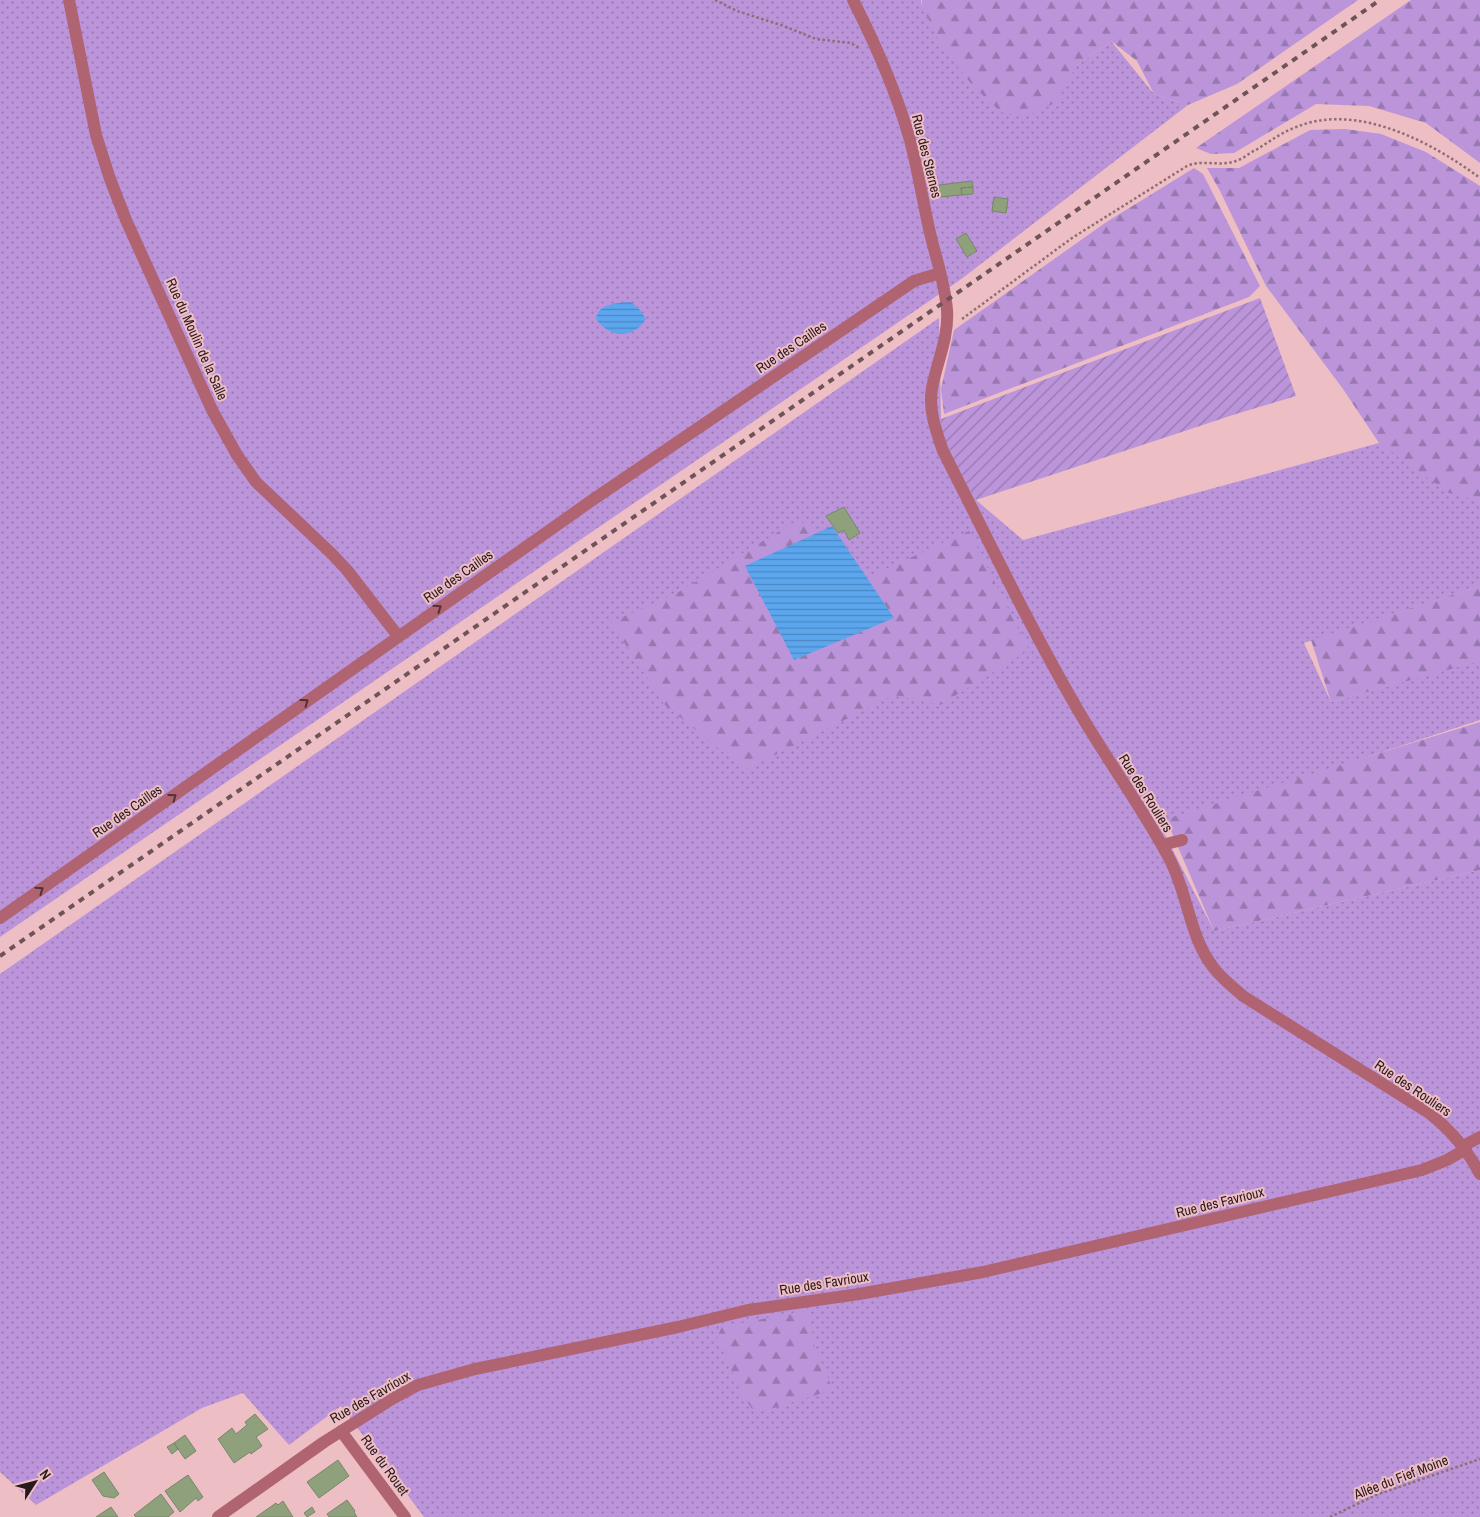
<svg xmlns="http://www.w3.org/2000/svg" width="1480" height="1517" viewBox="0 0 1480 1517" font-family="'Archivo Narrow',sans-serif">
<style>
.grass{fill:url(#grass-dots)}
.forest{fill:url(#forest-firs)}
.garden{fill:url(#garden-furrows)}
.water{fill:url(#water-rules)}
.building{fill:#8ea07c;stroke:#778865}
.lines{fill:none;stroke-linecap:round;stroke-linejoin:round}
.path{stroke:#8e6e72;stroke-width:2.5;stroke-dasharray:2.5 2.5;stroke-linecap:butt}
.minor{stroke:#b06472;stroke-width:12}
.rail{stroke:#6e5357;stroke-width:4;stroke-dasharray:6 6;stroke-linecap:butt}
.oneway{stroke:#523036}
.labels{text-anchor:middle;stroke-width:4;stroke-linejoin:round;paint-order:stroke}
.street-label{font-size:14px;fill:#2a191c;stroke:#edbec4}
</style>
<defs>
<pattern id="grass-dots" width="8" height="8" patternUnits="userSpaceOnUse" patternTransform="scale(1.25)"><rect width="8" height="8" fill="#bb94da"/><path d="M2 2h.1M6 6h.1" fill="none" stroke="#9878b0" stroke-width="1.8" stroke-linecap="round"/></pattern>
<pattern id="forest-firs" width="22" height="20" patternUnits="userSpaceOnUse" patternTransform="scale(1.25)"><rect width="22" height="20" fill="#bb94da"/><path d="M5 1l3.5 6h-7zM16 11l3.5 6h-7z" fill="#9878b0"/></pattern>
<pattern id="garden-furrows" width="10" height="10" patternUnits="userSpaceOnUse" patternTransform="scale(1.25)"><rect width="10" height="10" fill="#bb94da"/><path d="M-1 1l2-2M0 10L10 0M9 11l2-2" fill="none" stroke="#9878b0"/></pattern>
<pattern id="water-rules" width="6" height="5" patternUnits="userSpaceOnUse" patternTransform="scale(1.25)"><rect width="6" height="5" fill="#5ca6ee"/><path d="M0 2.5h6" fill="none" stroke="#4c86c0"/></pattern>
</defs>
<rect width="100%" height="100%" fill="#edbec4"/>
<!-- grass -->
<path class="grass" d="M0 0H921L922 6 1077 65 1111 41 1154 94 1188 105 960 280 0 937Z
M939 318 941 419 976 500 1023 540 1379 443 1480 494V586L1304 643 1331 702 1480 660V720L1160 825 1214 931 1480 870V1517H424L341 1406 289 1445 243 1393 202 1408 36 1505 0 1472V974Z"/>
<!-- forest -->
<path class="forest" d="M922 0H1358L1237 84 1188 105 1154 94 1137 61 1111 41 1077 65 1057 102 1022 118 1001 112 973 86 942 48 922 5Z
M1411 0H1480V163L1426 123 1369 106 1316 104 1234 153 1211 154 1196 148Z
M1345 129 1381 134 1426 152 1480 186V501L1449 493 1379 443 1343 389 1266 286 1220 191 1207 168H1239L1310 130Z
M1194 168 1203 174 1260 286 1249 297 944 414 941 389 954 330 1105 223Z
M798 520 818 530 857 582 969 531 1029 650 940 705 894 695 745 770 664 704 611 622 677 593Z
M1480 586V661L1331 702 1311 640Z
M1480 722V870L1214 931 1166 819Z
M803 1311 810 1316 814 1344 832 1388 826 1392 764 1411 752 1409 741 1393 717 1337 722 1327Z"/>
<!-- garden -->
<path class="garden" d="M1260 298 1296 396 1236 414 976 500C963 475 943 447 941 419Z"/>
<!-- water -->
<path class="water" d="M631 302 639 309 646 319C632 340 610 338 596 319 598 303 618 303 631 302Z
M832 526 894 618 794 660 745 566Z"/>
<!-- building -->
<path class="building" d="M972 181 973 187 961 188 962 195 940 197 939 185Z
M973 187V194L962 195 961 188Z
M994 197 1008 199 1006 213 992 211Z
M966 233 977 251 967 257 956 239Z
M844 507 860 533 849 540 844 530 838 533 826 516Z
M255 1414 268 1429 256 1437 262 1446 251 1454 250 1452 234 1463 218 1439 232 1428 236 1434 247 1425 245 1422Z
M185 1435 196 1451 185 1459 174 1443Z
M174 1443 178 1449 172 1454 167 1447Z
M338 1460 349 1476 319 1498 307 1482Z
M104 1472 119 1494 114 1498 103 1496 92 1480Z
M188 1475 203 1497 198 1501 196 1498 180 1512 165 1491Z
M161 1494 174 1512 168 1517H136L134 1515Z
M347 1500 355 1511 354 1512 357 1517H329L327 1514Z
M283 1501 293 1517H256L276 1503 278 1505Z
M111 1507 118 1517H96Z
M312 1507 315 1512 307 1517 304 1513Z"/>
<g class="lines">
<!-- path -->
<path class="path" d="M715 0 737 11 781 25 816 39 851 43 859 48
M962 319 1072 238 1187 166C1203 159 1220 167 1236 161 1243 159 1249 153 1256 150 1270 141 1284 131 1299 126 1359 103 1433 143 1480 178
M1330 1517 1376 1495 1480 1459"/>
<!-- minor -->
<path class="minor" d="M69 0 96 135 110 179 126 220 212 410 237 455 256 482 332 554 347 570 398 636
M853 0C876 45 896 91 910 140 918 171 923 202 930 233 936 258 945 284 947 310 949 337 937 362 932 388 928 409 936 431 943 451 987 537 1029 626 1078 710 1107 760 1142 807 1169 858 1188 893 1189 936 1213 967 1221 978 1233 987 1243 996L1429 1113C1451 1130 1467 1149 1480 1174
M1162 845 1182 840
M0 918 591 501 914 281 940 273
M1463 1146 1480 1137
M341 1431 405 1517
M218 1517 324 1442 392 1399 418 1385 475 1369 678 1327 748 1310 859 1294 983 1272 1422 1170 1447 1160 1466 1149"/>
<!-- rail -->
<path class="rail" d="M0 956 1380 0"/>
</g>
<!-- one-way arrows -->
<defs><path id="oneway-chevron" d="M-2-3.5L2.5 0L-2 3.5" fill="none" stroke-width="1.6" stroke-linecap="round" stroke-linejoin="round" transform="scale(1.25)"/></defs>
<g class="oneway">
<use href="#oneway-chevron" transform="translate(438 608) rotate(-35)"/>
<use href="#oneway-chevron" transform="translate(305 702) rotate(-36)"/>
<use href="#oneway-chevron" transform="translate(173 797) rotate(-36)"/>
<use href="#oneway-chevron" transform="translate(40 890) rotate(-35)"/>
</g>
<g class="labels">
<!-- street labels -->
<g class="street-label">
<text transform="translate(927 156) rotate(76)" y="5">Rue des Sternes</text>
<text transform="translate(197 339) rotate(66)" y="5">Rue du Moulin de la Salle</text>
<text transform="translate(791 347) rotate(-34)" y="5">Rue des Cailles</text>
<text transform="translate(458 576) rotate(-35)" y="5">Rue des Cailles</text>
<text transform="translate(1146 793) rotate(58)" y="5">Rue des Rouliers</text>
<text transform="translate(127 811) rotate(-35)" y="5">Rue des Cailles</text>
<text transform="translate(1413 1088) rotate(34)" y="5">Rue des Rouliers</text>
<text transform="translate(1220 1202) rotate(-14)" y="5">Rue des Favrioux</text>
<text transform="translate(824 1283) rotate(-9)" y="5">Rue des Favrioux</text>
<text transform="translate(370 1397) rotate(-30)" y="5">Rue des Favrioux</text>
<text transform="translate(385 1465) rotate(54)" y="5">Rue du Rouet</text>
<text transform="translate(1401 1477) rotate(-21)" y="5">Allée du Fief Moine</text>
</g>
</g>
<!-- north arrow -->
<g transform="translate(35 1482) rotate(54)" stroke="#edbec4" stroke-width="4" paint-order="stroke">
<path d="M0-4L9 19L0 12L-9 19Z" fill="#2a191c"/>
<text y="-8" font-size="14" font-weight="bold" text-anchor="middle" fill="#2a191c">N</text>
</g>
</svg>
